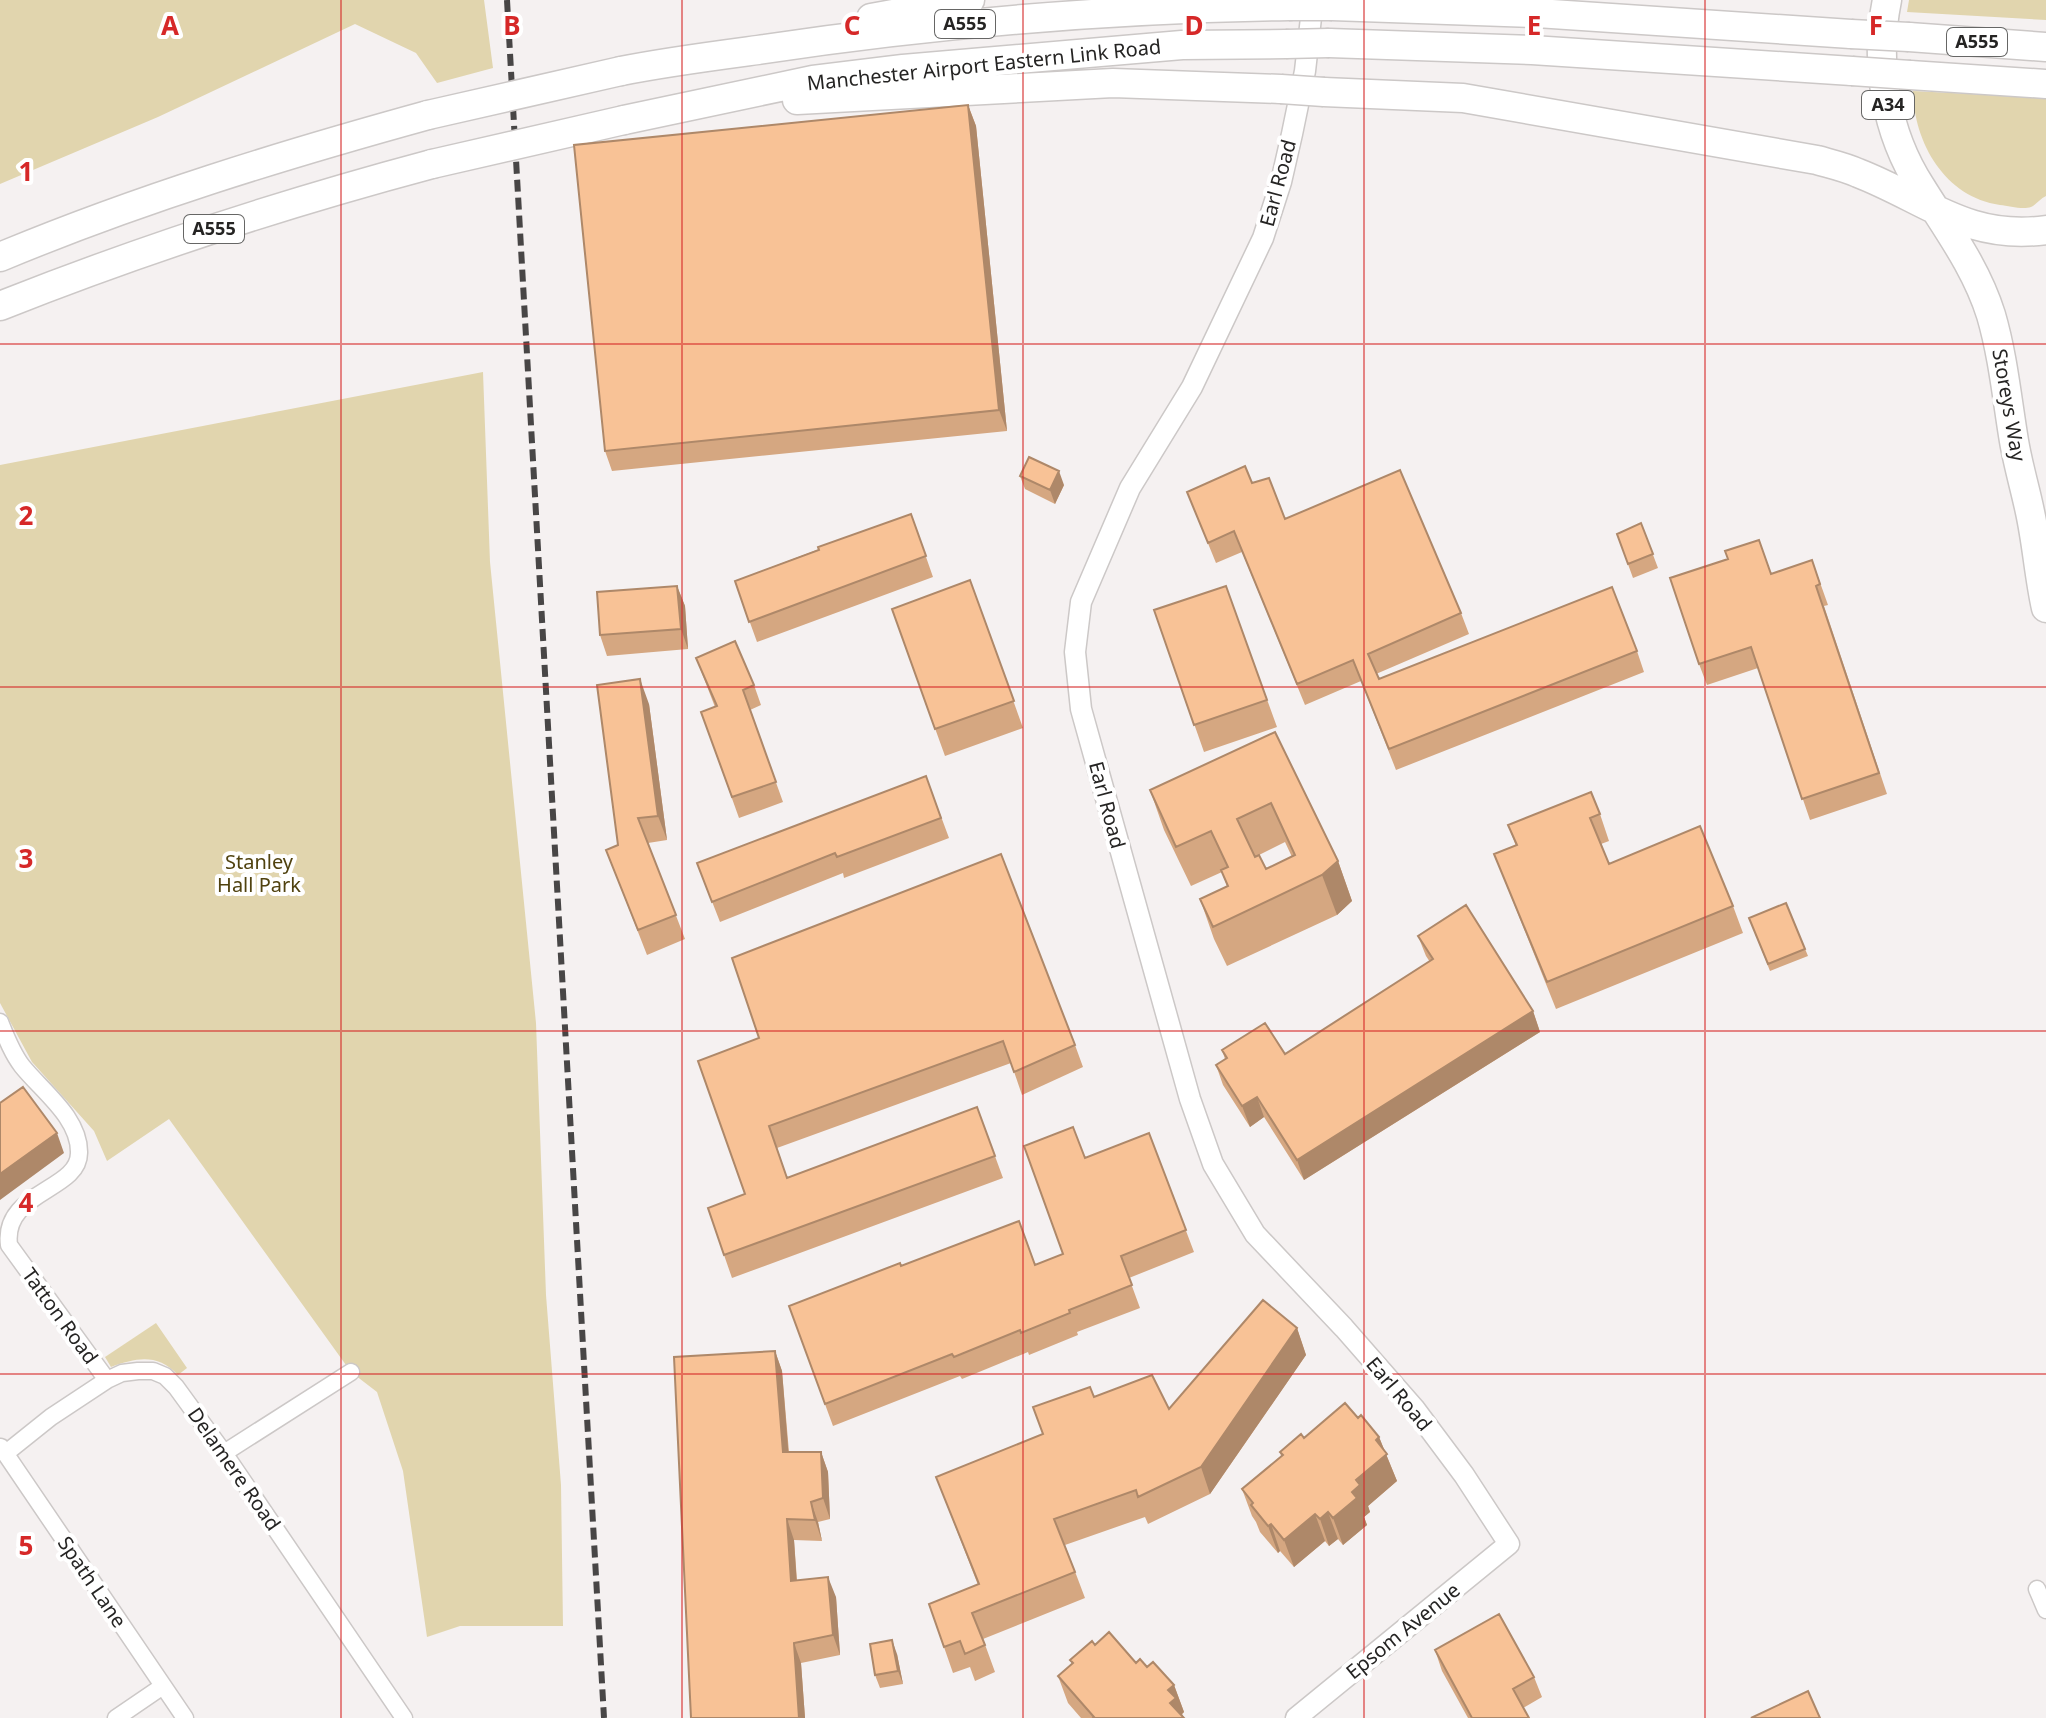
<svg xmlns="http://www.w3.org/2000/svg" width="2046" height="1718" viewBox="0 0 2046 1718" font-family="'Noto Sans',sans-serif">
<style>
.green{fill:#e1d5ae}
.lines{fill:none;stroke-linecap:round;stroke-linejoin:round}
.minor-casing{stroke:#ccc8c7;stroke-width:19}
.tertiary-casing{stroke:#ccc8c7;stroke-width:23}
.trunk-casing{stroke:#ccc8c7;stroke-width:31}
.minor{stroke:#fff;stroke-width:16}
.tertiary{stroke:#fff;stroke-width:20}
.trunk{stroke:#fff;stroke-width:28}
.rail{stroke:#484646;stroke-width:6;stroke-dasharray:12 6;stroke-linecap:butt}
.trunk-bridge-casing{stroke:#ccc8c7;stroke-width:31;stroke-linecap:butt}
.trunk-bridge{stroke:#fff;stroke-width:28}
.wall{fill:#d5a781;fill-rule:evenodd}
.shaded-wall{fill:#ae8869}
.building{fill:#f8c296;stroke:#ae8869;stroke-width:2;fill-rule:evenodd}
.grid{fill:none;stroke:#d62828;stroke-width:2;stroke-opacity:0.55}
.labels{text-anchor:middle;stroke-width:8;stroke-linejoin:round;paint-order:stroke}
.shield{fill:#fff;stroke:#666665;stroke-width:2}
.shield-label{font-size:18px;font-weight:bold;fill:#252423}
.street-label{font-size:20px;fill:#252423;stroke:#fff}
.park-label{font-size:20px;fill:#50420f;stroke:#fff}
.grid-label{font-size:26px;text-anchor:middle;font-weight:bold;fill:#d62828;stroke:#fff;stroke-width:8;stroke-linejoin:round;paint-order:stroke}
</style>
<rect width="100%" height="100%" fill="#f5f1f1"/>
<!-- green -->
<path class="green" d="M0 0H484L493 68 437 83 416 53 355 24 158 117 0 184Z
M1909 0H2046V20L1907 12Z
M1913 91 2046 98V196C2041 198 2036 205 2031 207 2023 210 2009 206 2000 205 1945 197 1914 143 1913 91Z
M483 372 490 562 536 1023 546 1295 561 1485 563 1626H460L427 1637 403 1471 377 1392 351 1372 169 1119 107 1161 94 1131 32 1062 0 1003V465Z
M156 1323 187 1368 178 1375C158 1354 138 1357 111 1367L105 1357Z"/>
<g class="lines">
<!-- minor casing -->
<g class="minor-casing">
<path id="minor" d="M0 1022C6 1037 12 1053 22 1066 42 1091 80 1118 79 1153 79 1191 2 1191 9 1245L107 1380
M1 1447 185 1718
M6 1453 51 1417 107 1380 122 1373 138 1371H153L165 1376 176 1387 224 1453 404 1718
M224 1453 351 1372
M2037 1589 2046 1610
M116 1718 163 1686"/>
</g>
<!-- tertiary casing -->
<g class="tertiary-casing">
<path id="tertiary" d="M1296 1718 1509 1544 1464 1475 1414 1408 1344 1328 1255 1234 1213 1164 1190 1099 1081 709 1075 652 1081 602 1130 488 1192 387 1263 238 1281 182 1292 134 1305 71 1313 0"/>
</g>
<!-- trunk casing -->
<g class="trunk-casing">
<path id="trunk" d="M1887 0C1874 63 1886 133 1921 187 1947 229 1976 267 1991 315 2003 356 2007 399 2014 441 2018 465 2025 488 2030 512 2037 544 2039 577 2046 608
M1332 6 1537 13 1851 34
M871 18 970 0
M1909 37 2046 47
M1329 43 1532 50 1852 71
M621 71C666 62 713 56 758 50 935 23 1111 9 1289 6
M1910 75 2046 84
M1324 92 1463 98 1817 160C1831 164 1845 167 1858 173 1925 199 1968 241 2046 230
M797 100 1113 83 1281 89
M624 120 813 80 903 69 1182 45 1286 44
M0 257C139 199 283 155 428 115
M0 306C141 250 286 203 432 164"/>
</g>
<!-- minor -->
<use href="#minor" class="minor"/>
<!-- tertiary -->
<use href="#tertiary" class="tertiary"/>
<!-- trunk -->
<use href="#trunk" class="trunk"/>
<!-- rail -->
<path class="rail" d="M507 0 604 1718"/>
<!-- trunk-bridge casing -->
<g class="trunk-bridge-casing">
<path id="trunk-bridge" d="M1289 6H1332
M1851 34 1909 37
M1286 44 1329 43
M1852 71 1910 75
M1281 89 1324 92
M428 115 621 71
M432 164 624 120"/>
</g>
<!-- trunk-bridge -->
<use href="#trunk-bridge" class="trunk-bridge"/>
</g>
<!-- wall -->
<path class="wall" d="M968 105 976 126 1007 431 612 471 605 451Z
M1020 476 1064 485 1055 504 1025 489Z
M1252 483 1285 519 1461 613 1469 634 1376 674 1379 679 1637 651 1644 672 1396 770 1361 681 1305 705 1242 552 1216 563 1187 492Z
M911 514 933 577 757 642 735 581Z
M1641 523 1658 568 1633 578 1617 534Z
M1812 560 1828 605 1824 606 1887 794 1810 820 1758 668 1707 685 1699 664 1772 574Z
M970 580 1023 728 945 756 892 609Z
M677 586 685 606 688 649 607 656 600 635Z
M1226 586 1277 727 1204 752 1154 610Z
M696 658 754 685 761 705 750 710 783 802 739 818 701 712 715 707Z
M649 704 667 840 648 843 685 939 647 955 606 850 618 845Z
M1275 732 1338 861 1352 901 1337 915 1227 966 1214 939 1200 899 1227 886 1222 872 1191 886 1164 830 1150 790ZM1285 842 1292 857 1266 869 1257 856Z
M926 776 949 838 844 878 843 873 720 922 697 863Z
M1600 814 1609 841 1601 844 1609 864 1733 906 1743 933 1556 1009 1494 854 1516 846 1508 825Z
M1786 903 1808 956 1770 971 1749 918Z
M1418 936 1533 1011 1540 1032 1304 1180 1264 1117 1250 1127 1223 1085 1216 1065 1225 1059 1222 1050 1285 1054 1430 962 1426 956Z
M732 958 1075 1045 1083 1067 1022 1095 1011 1063 777 1148 787 1178 977 1107 1003 1178 732 1278 724 1255 745 1194 759 1038Z
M1149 1133 1194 1252 1129 1278 1140 1308 1077 1332 1078 1335 1029 1355 1028 1352 962 1379 960 1376 833 1426 789 1306 901 1266 1035 1265 1063 1254 1085 1158Z
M1297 1328 1306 1355 1210 1494 1148 1524 1145 1517 1065 1545 1085 1598 983 1639 995 1672 975 1681 970 1667 953 1673 929 1604 978 1585 936 1477 1043 1434 1094 1397 1169 1409Z
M775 1351 782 1371 789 1452H821L828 1472 830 1519 818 1522 822 1541 794 1540 797 1580 836 1597 840 1655 801 1663 805 1718H691Z
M1358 1418 1379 1437 1397 1481 1368 1506 1370 1512 1364 1517 1367 1525 1343 1545 1338 1539 1329 1546 1325 1541 1294 1567 1280 1551 1278 1553 1260 1532 1256 1522 1252 1516 1242 1489 1281 1456 1280 1452 1304 1438Z
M1095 1645 1147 1667 1174 1685 1184 1712 1182 1714 1184 1718H1081L1068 1703 1058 1676 1072 1664 1070 1660Z
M1435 1650 1534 1677 1542 1697 1523 1708 1529 1718H1468L1442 1671Z
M897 1654 903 1684 880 1688 875 1675Z"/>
<!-- shaded-wall -->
<path class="shaded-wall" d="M968 105 976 126 1007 431 999 410Z
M1059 471 1064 485 1055 504 1050 490Z
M677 586 685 606 688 649 681 629Z
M640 679 649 704 667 840 658 816Z
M1338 861 1352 901 1337 915 1322 875Z
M1533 1011 1540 1032 1304 1180 1297 1160Z
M1257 1097 1264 1117 1250 1127 1242 1106Z
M57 1133 64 1153 0 1200V1174Z
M1297 1328 1306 1355 1210 1494 1201 1467Z
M775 1351 782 1371 790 1473 783 1452Z
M1379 1437 1397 1481 1368 1506 1370 1512 1364 1517 1367 1525 1343 1545 1333 1518 1352 1492 1376 1440Z
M821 1452 828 1472 830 1519 823 1498Z
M811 1502 818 1522 822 1541 815 1520Z
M1328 1512 1338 1539 1329 1546 1320 1519Z
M1315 1514 1325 1541 1294 1567 1284 1540Z
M787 1519 794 1540 798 1602 791 1581Z
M1271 1524 1280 1551 1278 1553 1268 1526Z
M828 1577 836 1597 840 1655 833 1635Z
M892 1640 897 1654 903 1684 898 1671Z
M794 1643 801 1663 805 1718H799Z
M1174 1685 1184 1712 1182 1714 1183 1718 1170 1703 1168 1690Z"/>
<!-- building -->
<path class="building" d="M968 105 999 410 605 451 574 145Z
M1029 457 1059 471 1050 490 1020 476Z
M1245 466 1252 483 1269 478 1285 519 1400 470 1461 613 1368 654 1379 679 1612 587 1637 651 1389 749 1353 660 1297 684 1234 531 1208 543 1187 492Z
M911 514 926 556 749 622 735 581 819 550 818 547Z
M1641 523 1653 554 1628 564 1617 534Z
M1759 540 1771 574 1812 560 1820 584 1816 586 1879 773 1802 799 1751 647 1699 664 1670 578 1728 559 1725 551Z
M970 580 1014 701 935 729 892 609Z
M677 586 681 629 600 635 597 592Z
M1226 586 1267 700 1194 725 1154 610Z
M735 641 754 685 743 690 776 782 732 797 701 712 717 706 696 658Z
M640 679 658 816 638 818 676 915 638 930 606 850 618 845 597 685Z
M1275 732 1338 861 1322 875 1213 927 1200 899 1228 886 1221 870 1228 867 1211 831 1176 847 1150 790ZM1271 803 1295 855 1266 869 1259 855 1255 857 1237 819Z
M926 776 941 818 837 857 835 853 712 902 697 863Z
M1591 792 1600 814 1590 818 1609 864 1700 826 1733 906 1547 982 1494 854 1517 845 1508 825Z
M1001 854 1075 1045 1014 1072 1003 1041 769 1126 787 1178 977 1107 995 1156 724 1255 708 1208 745 1194 698 1061 759 1038 732 958Z
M1786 903 1805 949 1768 964 1749 918Z
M1466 905 1533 1011 1297 1160 1257 1097 1242 1106 1216 1065 1227 1058 1222 1050 1265 1023 1285 1054 1433 959 1418 936Z
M23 1087 57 1133 0 1174V1103Z
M1073 1127 1085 1158 1149 1133 1186 1230 1121 1256 1132 1285 1069 1310 1070 1313 1021 1333 1020 1330 954 1357 952 1354 825 1404 789 1306 900 1263 901 1266 1019 1221 1035 1265 1063 1254 1024 1146Z
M1263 1300 1297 1328 1201 1467 1138 1497 1136 1490 1054 1519 1075 1572 972 1613 985 1645 965 1654 960 1641 944 1647 929 1604 979 1584 936 1477 1043 1434 1033 1407 1090 1387 1094 1397 1152 1375 1169 1409Z
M775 1351 783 1452H821L823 1498 811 1502 815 1520 787 1519 791 1581 828 1577 833 1635 794 1643 799 1718H691L674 1357Z
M1345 1403 1358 1418 1361 1415 1379 1437 1376 1440 1387 1454 1356 1480 1360 1485 1352 1492 1357 1498 1333 1518 1328 1512 1320 1519 1315 1514 1284 1540 1271 1524 1268 1526 1251 1505 1253 1503 1242 1489 1283 1455 1280 1452 1301 1434 1304 1438Z
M1499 1614 1534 1677 1513 1689 1529 1718H1472L1435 1650Z
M1109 1632 1136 1663 1140 1659 1147 1667 1153 1662 1174 1685 1168 1690 1176 1698 1170 1703 1184 1718H1093L1094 1717 1058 1676 1073 1663 1070 1660 1092 1641 1095 1645Z
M892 1640 898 1671 875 1675 870 1644Z
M1808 1691 1820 1718H1751Z"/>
<!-- grid -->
<path class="grid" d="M341 0V1718M682 0V1718M1023 0V1718M1364 0V1718M1705 0V1718M0 344H2046M0 687H2046M0 1031H2046M0 1374H2046"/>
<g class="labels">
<!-- shield labels -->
<g class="shield">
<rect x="935" y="10" width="60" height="28" rx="6"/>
<rect x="1947" y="28" width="60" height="28" rx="6"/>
<rect x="1862" y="91" width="52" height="28" rx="6"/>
<rect x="184" y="215" width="60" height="28" rx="6"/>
</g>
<g class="shield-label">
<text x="965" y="30">A555</text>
<text x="1977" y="48">A555</text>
<text x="1888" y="111">A34</text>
<text x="214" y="235">A555</text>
</g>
<!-- street labels -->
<g class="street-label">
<text transform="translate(984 65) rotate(-6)" y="7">Manchester Airport Eastern Link Road</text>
<text transform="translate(1278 183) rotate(-75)" y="7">Earl Road</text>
<text transform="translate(2009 405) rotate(80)" y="7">Storeys Way</text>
<text transform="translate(1107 805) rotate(75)" y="7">Earl Road</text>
<text transform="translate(60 1316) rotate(54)" y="7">Tatton Road</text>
<text transform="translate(1399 1394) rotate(50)" y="7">Earl Road</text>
<text transform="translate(234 1469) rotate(55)" y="7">Delamere Road</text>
<text transform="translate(92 1582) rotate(56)" y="7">Spath Lane</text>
<text transform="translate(1403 1631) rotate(-39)" y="7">Epsom Avenue</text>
</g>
<!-- park labels -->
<g class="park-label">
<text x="259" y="869">Stanley<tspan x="259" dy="23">Hall Park</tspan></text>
</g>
</g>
<g class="grid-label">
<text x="170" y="35">A</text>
<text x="512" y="35">B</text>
<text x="852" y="35">C</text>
<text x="1194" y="35">D</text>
<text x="1534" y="35">E</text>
<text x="1876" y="35">F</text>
<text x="26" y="181">1</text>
<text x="26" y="525">2</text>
<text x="26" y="868">3</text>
<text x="26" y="1212">4</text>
<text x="26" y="1555">5</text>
</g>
</svg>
